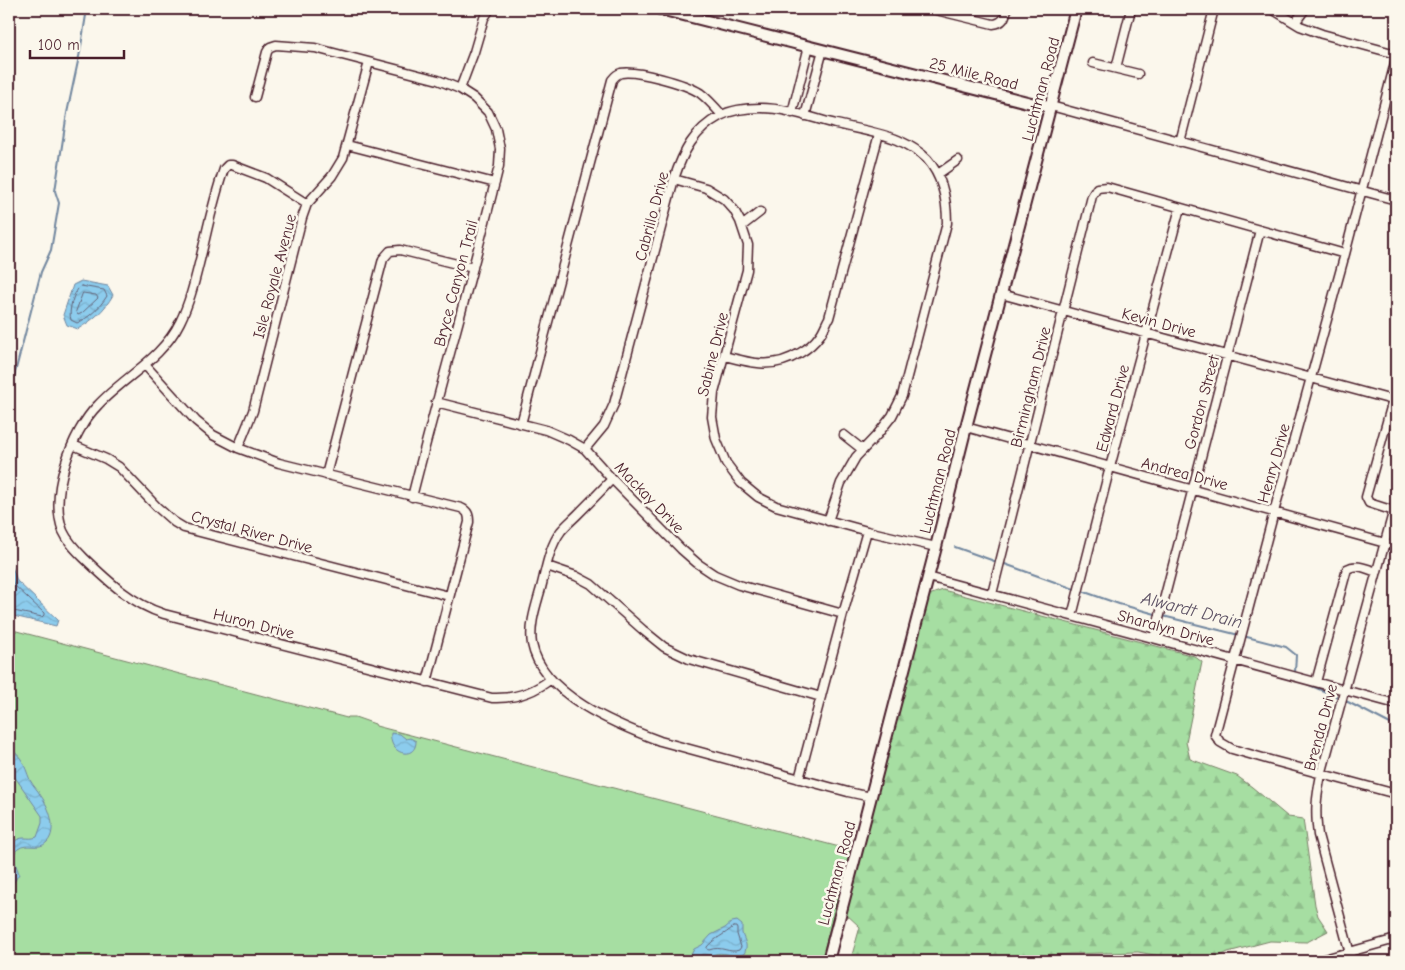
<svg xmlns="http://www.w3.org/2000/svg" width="1405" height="970" viewBox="0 0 1405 970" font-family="'Comic Neue',sans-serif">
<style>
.green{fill:#a6dea2;stroke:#787e66}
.forest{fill:url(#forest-firs);stroke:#787e66}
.water{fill:url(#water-waves);stroke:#72879f}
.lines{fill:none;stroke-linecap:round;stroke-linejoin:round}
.shore{stroke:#646479;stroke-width:1}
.stream{stroke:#72879f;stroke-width:2}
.street-casing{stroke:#4a1f2b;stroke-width:11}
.secondary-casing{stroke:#4a1f2b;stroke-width:14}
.street{stroke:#fbf7ec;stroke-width:8}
.secondary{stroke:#fbf7ec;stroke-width:10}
.labels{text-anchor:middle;stroke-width:5;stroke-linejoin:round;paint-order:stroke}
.street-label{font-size:16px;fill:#4a1f2b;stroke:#fbf7ec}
.water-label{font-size:18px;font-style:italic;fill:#5e5365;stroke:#fbf7ec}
</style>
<defs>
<pattern id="forest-firs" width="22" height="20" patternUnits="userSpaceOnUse" patternTransform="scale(1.25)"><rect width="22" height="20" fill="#a6dea2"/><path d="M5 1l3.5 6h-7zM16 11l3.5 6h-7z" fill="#90be8c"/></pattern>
<pattern id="water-waves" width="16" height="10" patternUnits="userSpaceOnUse" patternTransform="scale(1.25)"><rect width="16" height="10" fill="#8ccced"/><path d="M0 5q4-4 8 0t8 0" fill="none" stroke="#7aafcb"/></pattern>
</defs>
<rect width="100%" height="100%" fill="#fbf7ec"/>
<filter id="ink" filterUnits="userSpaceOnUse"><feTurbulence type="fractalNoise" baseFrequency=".02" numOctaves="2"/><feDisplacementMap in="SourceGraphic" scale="10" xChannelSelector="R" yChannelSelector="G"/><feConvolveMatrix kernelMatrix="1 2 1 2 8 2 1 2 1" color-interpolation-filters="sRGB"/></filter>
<g filter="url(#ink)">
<!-- green -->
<path class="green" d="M9 629 347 718 348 717H355L375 724 376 726 851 850 821 961H9Z"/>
<!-- forest -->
<path class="forest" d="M943 590 1194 656 1202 662 1186 742 1190 759 1237 776 1252 787 1288 817 1303 819 1315 905 1318 916 1328 931 1307 942 1270 941 1228 952 1210 961H1187L1138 952 1070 954 986 961H902L852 955 860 927 845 913 929 595Z"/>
<!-- water -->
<path class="water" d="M81 281 108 286 113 295C104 311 94 319 78 329L67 325 63 315 73 285Z
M9 558 17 581 58 620 56 626 9 615Z
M391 733 400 734 406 739 410 738 416 741C416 761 388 755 391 733Z
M9 748H10C14 751 18 755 21 759 25 765 27 773 30 780 33 786 38 790 41 796 49 807 58 830 47 842 39 851 27 842 18 849 9 856 17 865 19 874L9 890V845C13 842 18 838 24 838 30 838 31 839 37 837L42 823V816L17 780 9 771Z
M737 921 742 925C742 928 742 930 742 933 743 938 747 943 746 948 743 969 719 941 707 961H688L694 949 702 945 711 935 725 928 732 922Z"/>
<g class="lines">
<!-- shore -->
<path class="shore" d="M81 286 104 290 107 296C100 307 89 318 77 323L71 320C68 312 73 291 81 286Z
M83 293 96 295 98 298 82 313 78 315 76 312Z
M9 572 13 584 44 613V615L42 617 9 610
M733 927H736L737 929V934L741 947 739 950C729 954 722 945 709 950L707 949V947C714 938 725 935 733 927Z"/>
<!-- stream -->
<path class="stream" d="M1384 9 1387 10
M9 396 41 272 51 250 59 203 55 191 67 113 80 52 87 9
M955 547 997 562
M1002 563 1077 590
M1082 591 1119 604 1159 615
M1163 616 1239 635
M1243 636 1286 647 1296 655 1295 673
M1307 684 1340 698
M1344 700 1396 727"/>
<!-- street casing -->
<g class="street-casing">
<path id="street" d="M932 9 993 24C1003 23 1005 18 1007 9
M1272 9 1300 26 1322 34 1396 54
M1295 23 1305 9
M1396 59 1345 254 1274 512 1215 735 1220 742 1232 749 1270 760 1396 794
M1093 63 1138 74
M1116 68 1131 9
M460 89 474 52 484 18 490 9
M255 97 267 52 270 47 276 45 315 48 438 80 460 89 474 98 488 112 496 129 500 149 499 166C472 277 440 386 412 497
M1051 106 1396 200
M792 113 809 46
M805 116 823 50
M1180 142 1214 9
M347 145 495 183
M938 174 958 160
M674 179 706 188 724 199 734 210 740 221 748 245 747 270 714 393 712 417 716 439 726 463 741 483 758 497 776 506 867 531 936 547
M307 204 266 178 232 165H228L224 169C213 200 207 232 199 264 194 284 189 304 180 322 162 359 125 376 98 405 71 432 49 495 63 531 68 542 76 550 84 558 108 581 132 604 164 614L492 698C515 699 533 693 551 679
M742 226 760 212
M1001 294 1396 401
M725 356C753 364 774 369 800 353 807 349 815 342 820 335 824 330 826 323 829 318L879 134
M145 365 196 421 213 435 238 448 279 463 461 508C468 511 469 515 469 522L427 682
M1393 400 1366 497 1369 503 1394 511
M436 402 546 430 569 440 585 449 612 479 681 549 697 563 715 575 739 585 843 614
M521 424 612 80C615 76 617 74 621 73 637 70 686 84 700 93 708 99 715 107 722 115
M966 427 1396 546
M844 435 863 450
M73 445 106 459 119 467 157 507 174 522 184 528 449 596
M238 448 253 411 302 218 307 204 332 176 343 158 369 62
M585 449 604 426 614 404 674 179C683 152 694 130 720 116 731 110 748 108 761 108 786 108 812 118 836 124 856 129 879 132 898 140 909 145 919 151 927 159 943 177 947 200 947 223L902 396 892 416 877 435 856 457 841 483 828 521
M326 475 383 259 390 251 400 250 473 268
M612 479C601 491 589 503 577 515 572 520 566 525 561 531 549 547 546 569 541 588 536 606 529 625 532 644 542 695 617 725 660 741L848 792 871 797
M547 566 576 576 591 584 643 630 664 647 689 659 821 697
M928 577 1396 704
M992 594 1092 196 1097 188 1107 187 1345 254
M1072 616 1110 467 1180 208
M1154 638 1260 230
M1316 682 1347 569C1357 563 1367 569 1377 572
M799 779 843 614 867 531
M1317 961 1396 939
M1352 961 1318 835C1315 811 1316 799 1321 775L1396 502"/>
</g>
<!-- secondary casing -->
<g class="secondary-casing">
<path id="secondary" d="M660 9 1035 104 1051 106
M828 961 936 547 966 427 1076 9"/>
</g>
<!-- street -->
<use href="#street" class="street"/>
<!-- secondary -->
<use href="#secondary" class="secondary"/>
</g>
</g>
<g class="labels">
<!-- street labels -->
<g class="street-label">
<text transform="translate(974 73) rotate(14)" y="6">25 Mile Road</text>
<text transform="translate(1040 89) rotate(-75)" y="6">Luchtman Road</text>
<text transform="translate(651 216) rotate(-75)" y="6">Cabrillo Drive</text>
<text transform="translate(274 276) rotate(-75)" y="6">Isle Royale Avenue</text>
<text transform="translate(455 283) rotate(-75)" y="6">Bryce Canyon Trail</text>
<text transform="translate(1159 322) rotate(15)" y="6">Kevin Drive</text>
<text transform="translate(712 354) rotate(-76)" y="6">Sabine Drive</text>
<text transform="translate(1030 387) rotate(-76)" y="6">Birmingham Drive</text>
<text transform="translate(1201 402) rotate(-75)" y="6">Gordon Street</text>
<text transform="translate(1112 408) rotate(-75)" y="6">Edward Drive</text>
<text transform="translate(1273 463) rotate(-74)" y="6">Henry Drive</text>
<text transform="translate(1185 473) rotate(15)" y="6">Andrea Drive</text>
<text transform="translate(937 481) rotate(-76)" y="6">Luchtman Road</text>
<text transform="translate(650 497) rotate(46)" y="6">Mackay Drive</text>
<text transform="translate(252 531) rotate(15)" y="6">Crystal River Drive</text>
<text transform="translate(254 623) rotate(14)" y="6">Huron Drive</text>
<text transform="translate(1166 627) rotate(15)" y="6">Sharalyn Drive</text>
<text transform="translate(1320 727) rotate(-75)" y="6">Brenda Drive</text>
<text transform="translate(836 873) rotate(-75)" y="6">Luchtman Road</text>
</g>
<!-- water labels -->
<g class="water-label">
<text transform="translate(1192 610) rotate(14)" y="6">Alwardt Drain</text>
</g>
</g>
<!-- margin -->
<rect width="1405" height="970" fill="none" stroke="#fbf7ec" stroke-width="30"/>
<rect x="15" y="15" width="1375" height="940" fill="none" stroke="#4a1f2b" stroke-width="2" filter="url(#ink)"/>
<!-- scale -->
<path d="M30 50v8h94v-8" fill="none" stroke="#4a1f2b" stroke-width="2.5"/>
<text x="38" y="50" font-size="15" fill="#4a1f2b" stroke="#fbf7ec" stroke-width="4" paint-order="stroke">100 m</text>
</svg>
